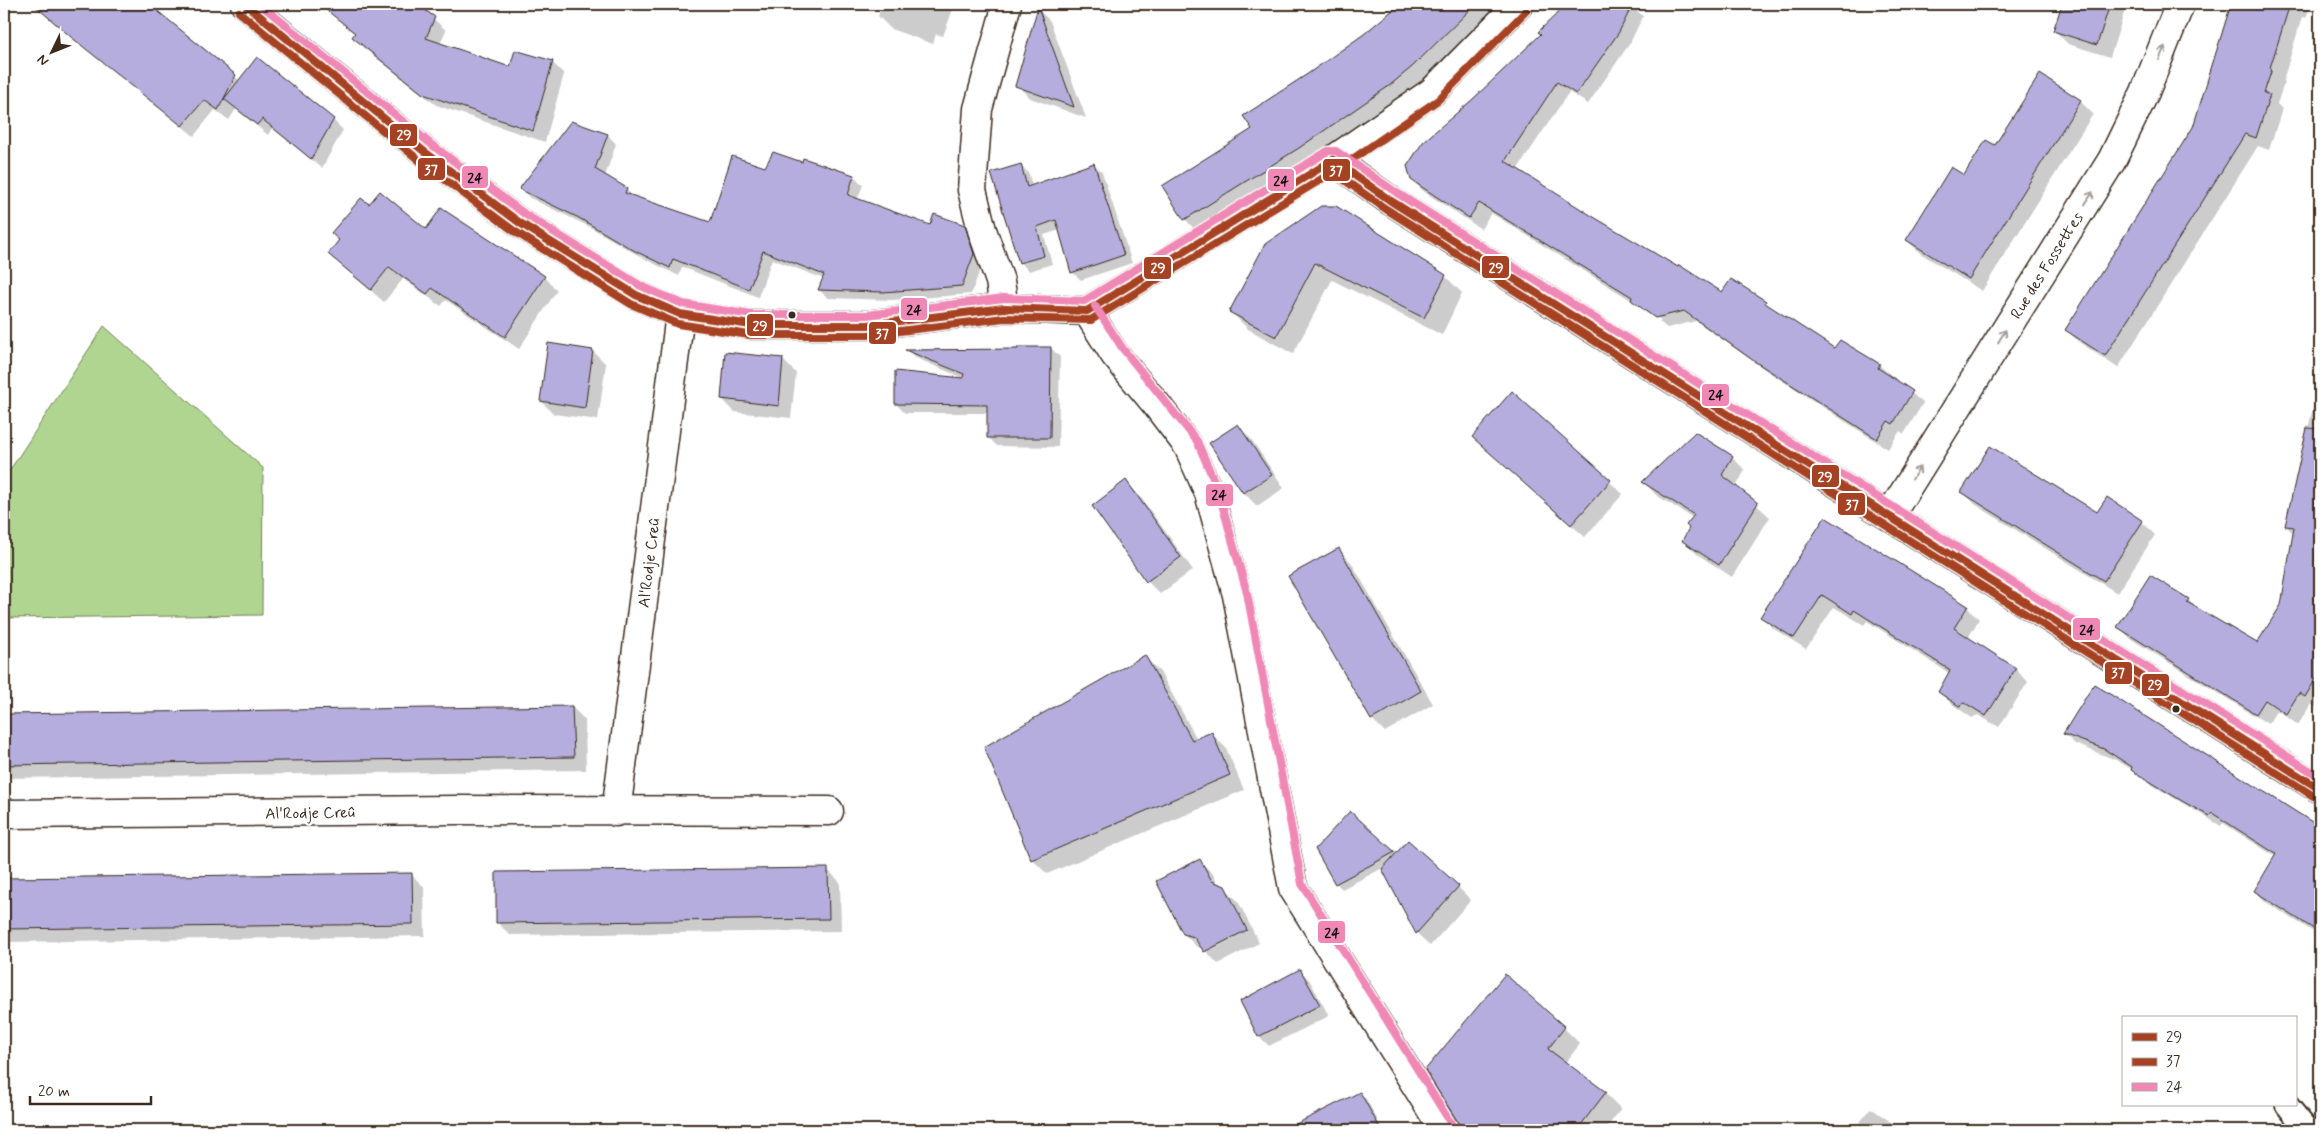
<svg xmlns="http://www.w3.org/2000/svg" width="2324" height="1134" viewBox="0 0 2324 1134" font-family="Mynerve,sans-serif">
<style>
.green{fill:#b0d591;stroke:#768058}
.shadow{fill:#0003;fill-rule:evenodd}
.building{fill:#b4adde;stroke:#3b2a1e}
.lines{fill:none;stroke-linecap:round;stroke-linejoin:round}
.lane-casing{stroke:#3b2a1e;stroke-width:26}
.street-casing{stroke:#3b2a1e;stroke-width:31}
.lane{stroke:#fff;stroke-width:22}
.street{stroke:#fff;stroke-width:28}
.bus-1-casing{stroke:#fff;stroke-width:11}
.bus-2-casing{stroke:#fff;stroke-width:11}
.bus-3-casing{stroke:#fff;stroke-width:11}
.bus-1{stroke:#a64224;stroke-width:8}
.bus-2{stroke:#a64224;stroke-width:8}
.bus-3{stroke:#f088b6;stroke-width:8}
.oneway{stroke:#a79f9a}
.bus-dot{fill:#3b2a1e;stroke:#fff;stroke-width:2}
.labels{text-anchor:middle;stroke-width:4.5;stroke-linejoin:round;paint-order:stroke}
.street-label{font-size:16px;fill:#3b2a1e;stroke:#fff}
.line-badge{stroke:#fff;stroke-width:2}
.badge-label{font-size:14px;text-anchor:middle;font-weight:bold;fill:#fff}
.pale-badge-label{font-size:14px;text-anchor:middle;font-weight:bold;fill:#111}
</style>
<rect width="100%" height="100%" fill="#fff"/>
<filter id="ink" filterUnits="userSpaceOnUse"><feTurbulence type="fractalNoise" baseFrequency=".02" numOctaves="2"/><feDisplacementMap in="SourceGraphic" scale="10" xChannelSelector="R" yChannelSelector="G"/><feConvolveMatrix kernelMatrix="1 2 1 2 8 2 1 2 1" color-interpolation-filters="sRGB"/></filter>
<g filter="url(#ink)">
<!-- green -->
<path class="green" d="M104 326 263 468 262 615 4 618V479Z"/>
<!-- shadow -->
<path class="shadow" d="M32 4H145L240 81 333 120 343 130 322 168 272 128 268 135 236 109 229 120 215 110 194 136Z
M319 4H421L424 7 422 9 446 30 440 44 511 68 552 62 564 74 545 142 436 105 365 49 353 37 355 34Z
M878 4H955L943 36 936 34 933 44 891 29 878 16 881 7Z
M1401 4H1501L1425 80 1323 152 1197 232 1185 219 1310 75 1364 35Z
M1567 4H1629L1643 16 1630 43 1588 104 1569 92 1517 170 1591 217 1723 294 1731 280 1834 350 1879 365 1923 403 1904 434 1900 431 1888 449 1767 371 1696 321 1667 328 1634 302 1491 213 1481 229 1423 191 1412 179 1474 100 1542 35 1540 32ZM1642 307 1661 320 1660 322 1642 310Z
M2062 4H2127L2110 57 2068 44 2055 31Z
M2233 4H2311L2306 18 2302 17 2283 81 2284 83 2277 104 2282 109 2269 150 2258 146 2118 368 2079 342 2066 329 2194 128Z
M1038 9 1050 21 1086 118 1030 98 1017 85Z
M2080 101 2093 114 1982 291 1920 253 1907 240 1995 147Z
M571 123 608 135 616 144 605 176 626 189 634 198 711 224 765 169 802 164 804 160 854 176 863 185 857 200 931 227 964 226 973 235 982 264 971 294 893 300 828 298 819 290 824 279 772 259 758 297 682 267 679 276 643 258 590 227 530 198 521 189Z
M1094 164 1102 172 1132 263 1081 280 1072 272 1060 230 1044 235 1052 264 1029 271 1020 262 1021 165 1029 174 1032 186Z
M369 206 426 230 441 209 544 277 557 290 519 349 446 300 441 306 403 279 384 302 342 266 330 253Z
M1266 245 1445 276 1462 293 1442 335 1332 280 1293 354 1248 329 1231 312Z
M1051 348 1060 357 1058 447 997 446 988 437V413H905L896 404 965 379 916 358 908 351Z
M593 351 606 364 598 420 554 414 541 401Z
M726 353 783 360 796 373 791 418 735 412 722 399Z
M1512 393 1623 494 1585 537 1486 449Z
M2314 403 2320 404V703L2317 708 2311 704 2298 725 2277 710 2268 724 2131 639 2119 627 2188 600 2198 609 2257 645 2282 606 2294 534 2286 526Z
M1238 426 1251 439 1284 488 1257 506 1244 493 1211 444Z
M1732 457 1745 470 1736 487 1770 517 1732 577 1697 554 1684 541 1693 518 1656 495 1644 482Z
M1126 482 1139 495 1193 570 1160 594 1147 581Z
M1963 492 2142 522 2155 535 2117 593 1976 505Z
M1826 518 1967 607 1979 619 1968 638 2016 669 2028 682 1999 727 1978 715 1972 718 1952 704 1939 692 1949 673 1867 621 1864 625 1834 607 1806 649 1774 629 1761 616Z
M1338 549 1351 562 1433 704 1385 732 1372 719Z
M1145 657 1160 672 1197 739 1211 733 1226 748 1244 790 1047 874 1032 859Z
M2095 686 2320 828V936L2266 902 2255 891 2276 857 2223 823 2221 826 2144 780 2135 771 2116 760 2075 744 2064 734Z
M572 707 585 720 586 770 4 778V715Z
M1350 812 1396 855 1458 887 1471 900 1430 946 1417 933 1383 868 1342 889 1336 883Z
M1200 861 1213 874 1219 885 1224 887 1238 901 1259 943 1218 964 1203 948 1197 947 1184 934Z
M827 869 840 882 841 931 510 935 497 922Z
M411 874 424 887 425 936 4 942V879Z
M1300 970 1310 981 1329 1016 1269 1046 1259 1036Z
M1564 1028 1580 1044 1565 1063 1605 1093 1621 1109 1605 1130H1461L1458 1121Z
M1360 1093 1366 1099 1383 1130H1323L1316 1116Z
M1871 1108 1902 1130H1854Z
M946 1129 947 1130H825Z"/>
<!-- building -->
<path class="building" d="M33 4H149L236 75 218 110 204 100 182 126 71 37Z
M319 4H416L435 17 426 38 510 67 515 50 553 61 533 131 423 94 352 37 355 33Z
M1400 4H1476L1412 67 1389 86 1299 148 1184 220 1162 186 1252 129 1243 116 1309 73 1364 34Z
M1567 4H1633L1619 32 1576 94 1557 82 1505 161 1592 216 1678 267 1679 265 1722 292 1731 279 1766 301 1765 303 1834 348 1840 340 1880 364 1878 368 1913 391 1893 424 1888 421 1877 439 1754 361 1684 311 1655 318 1631 300 1632 297 1479 203 1469 218 1411 180 1407 166 1423 142 1473 99 1541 34 1538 32Z
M2062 4H2110L2097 45 2053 31Z
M2231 4H2290L2270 68 2272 69 2264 93 2270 95 2256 138 2245 134 2105 356 2065 330 2193 127Z
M1038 7 1074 107 1015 86Z
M257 57 334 119 311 159 262 119 257 125 224 99Z
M2040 74 2081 100 1969 279 1906 240 1951 167 1964 175 1986 140 1995 145Z
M571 121 608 134 595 169 627 188 625 193 710 222 732 156 765 167 773 152 802 162 803 158 854 175 848 195 930 225 934 214 965 225 974 254 962 286 883 292 818 290 824 275 763 251 749 289 673 259 670 268 633 250 579 218 519 189Z
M1094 163 1124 255 1071 273 1056 220 1037 227 1044 256 1019 263 991 173 1021 164 1027 187Z
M380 191 426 229 441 208 545 276 505 337 432 288 427 294 389 267 371 290 328 254 339 240 331 233 361 198 369 204Z
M1321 206H1336L1446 275 1424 318 1315 263 1276 337 1229 312 1265 244Z
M548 343 593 350 585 408 540 401Z
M1018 347H1051L1050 438H987V405L895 404V371L963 378 964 374 905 350 1018 349Z
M725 352 783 358 779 406 721 399Z
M1512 391 1611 480 1571 525 1472 437Z
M1238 424 1272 475 1243 493 1209 443Z
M2307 428 2320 429V672L2305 697 2299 693 2286 714 2265 700 2256 714 2117 627 2150 575 2189 599 2187 602 2257 643 2281 605 2294 527 2285 526Z
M1695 432 1733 456 1722 475 1758 503 1719 565 1682 541 1689 528 1686 525 1694 515 1642 482Z
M1990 446 2097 512 2107 497 2143 521 2104 581 1961 492Z
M1126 480 1181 557 1146 582 1092 506Z
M1825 517 1968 606 1954 628 2016 668 1986 716 1965 703 1959 706 1938 692 1950 670 1854 610 1852 614 1822 595 1794 638 1760 617Z
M1339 548 1421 691 1371 720 1288 576Z
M1145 655 1192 740 1212 732 1230 775 1031 860 984 747Z
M2094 684 2320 827V933L2254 891 2276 854 2212 813 2209 816 2182 801 2131 770 2132 767 2104 749 2063 734Z
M572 706 574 757 4 765V714Z
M1350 811 1395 852 1335 884 1315 849Z
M1408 840 1459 886 1416 934 1382 869Z
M1200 859 1212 881 1225 886 1247 930 1204 952 1194 937 1183 934 1156 881Z
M828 868 829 919 496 923V872Z
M412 873 413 924 4 929V878Z
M1300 969 1320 1005 1258 1037 1240 1001Z
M1505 974 1565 1027 1548 1049 1606 1092 1577 1130H1463L1425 1070Z
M1360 1092 1381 1130H1284Z"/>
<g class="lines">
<!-- lane casing -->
<g class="lane-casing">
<path id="lane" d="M2287 1105 2307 1130"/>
</g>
<!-- street casing -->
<g class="street-casing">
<path id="street" d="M245 4 426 153 520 223 636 295 680 314 751 325H868L1004 308 1087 311 1333 160 1432 92 1519 4
M1333 160 1391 201 2320 789
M1004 308 1000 281 982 230 972 190 978 109 1007 4
M1087 311 1115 355 1156 404 1188 446 1209 493 1237 595 1293 888 1444 1130
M1890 515 2112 160 2145 92 2180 4
M616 812 680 314
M4 814 457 810 829 811"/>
</g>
<!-- lane -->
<use href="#lane" class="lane"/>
<!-- street -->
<use href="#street" class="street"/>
<!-- bus-1 casing -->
<g class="bus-1-casing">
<path id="bus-1" d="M245 4 426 153 520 223 636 295 680 314 751 325H868L1004 308 1087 311 1333 160
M1333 160 1391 201 2320 789"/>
</g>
<!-- bus-2 casing -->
<g class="bus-2-casing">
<path id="bus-2" d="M239 12 420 161 514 231 631 304 678 324 749 335H868L1004 318 1091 320 1338 169 1438 100 1526 11
M1327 168 1386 209 2315 797"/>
</g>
<!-- bus-3 casing -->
<g class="bus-3-casing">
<path id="bus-3" d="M260 4 432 145 526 215 641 286 683 304 752 315H867L1004 298 1084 301 1328 151H1336L1397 193 2320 777
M1095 306 1123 349 1197 441 1218 490 1247 593 1302 884 1452 1125"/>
</g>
<!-- bus-1 -->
<use href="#bus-1" class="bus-1"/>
<!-- bus-2 -->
<use href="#bus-2" class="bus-2"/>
<!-- bus-3 -->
<use href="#bus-3" class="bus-3"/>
</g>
<!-- one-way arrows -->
<defs><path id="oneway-shaft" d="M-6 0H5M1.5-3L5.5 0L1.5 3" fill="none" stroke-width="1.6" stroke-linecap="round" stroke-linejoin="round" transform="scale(1.25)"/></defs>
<g class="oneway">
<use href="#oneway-shaft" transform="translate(2162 53) rotate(-67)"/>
<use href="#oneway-shaft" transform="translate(2089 198) rotate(-58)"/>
<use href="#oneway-shaft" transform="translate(2002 336) rotate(-58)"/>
<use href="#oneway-shaft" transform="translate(1916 473) rotate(-58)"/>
</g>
</g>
<!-- markers -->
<g class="bus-dot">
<circle cx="792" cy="315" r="4.5"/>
<circle cx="2176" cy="709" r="4.5"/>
</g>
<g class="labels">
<!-- street labels -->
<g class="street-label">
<text transform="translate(2046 265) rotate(-58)" y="6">Rue des Fossettes</text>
<text transform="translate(648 563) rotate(-83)" y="6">Al'Rodje Creû</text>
<text transform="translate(310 812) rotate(-1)" y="6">Al'Rodje Creû</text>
</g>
</g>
<g class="line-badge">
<rect x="389" y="123" width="29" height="24" rx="5" fill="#a64224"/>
<rect x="417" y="157" width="29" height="24" rx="5" fill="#a64224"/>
<rect x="1322" y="158" width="29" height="24" rx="5" fill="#a64224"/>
<rect x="461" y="165" width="28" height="24" rx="5" fill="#f088b6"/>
<rect x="1267" y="168" width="28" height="24" rx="5" fill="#f088b6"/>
<rect x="1481" y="255" width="29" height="24" rx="5" fill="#a64224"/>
<rect x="1143" y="256" width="29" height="24" rx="5" fill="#a64224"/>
<rect x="900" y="297" width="28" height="24" rx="5" fill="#f088b6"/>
<rect x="746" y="313" width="28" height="24" rx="5" fill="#a64224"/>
<rect x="868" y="321" width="29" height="24" rx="5" fill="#a64224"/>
<rect x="1701" y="383" width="29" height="24" rx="5" fill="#f088b6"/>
<rect x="1811" y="464" width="29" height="24" rx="5" fill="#a64224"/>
<rect x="1205" y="483" width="29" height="24" rx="5" fill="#f088b6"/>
<rect x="1837" y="492" width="29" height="24" rx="5" fill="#a64224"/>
<rect x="2072" y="617" width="29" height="24" rx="5" fill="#f088b6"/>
<rect x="2104" y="661" width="29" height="24" rx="5" fill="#a64224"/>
<rect x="2141" y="673" width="29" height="24" rx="5" fill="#a64224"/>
<rect x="1317" y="920" width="29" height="24" rx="5" fill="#f088b6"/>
</g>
<g class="badge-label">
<text x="404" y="139">29</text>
<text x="431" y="174">37</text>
<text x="1336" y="175">37</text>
<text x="1496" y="272">29</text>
<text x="1158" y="272">29</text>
<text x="760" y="330">29</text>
<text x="882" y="338">37</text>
<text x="1825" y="481">29</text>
<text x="1852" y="509">37</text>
<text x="2118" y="677">37</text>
<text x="2155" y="689">29</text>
</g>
<g class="pale-badge-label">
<text x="475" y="182">24</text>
<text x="1281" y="185">24</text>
<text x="914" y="314">24</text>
<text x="1716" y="399">24</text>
<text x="1219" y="499">24</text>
<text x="2087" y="634">24</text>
<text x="1332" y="937">24</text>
</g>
<!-- margin -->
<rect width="2324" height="1134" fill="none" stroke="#fff" stroke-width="20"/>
<rect x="10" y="10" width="2304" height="1114" fill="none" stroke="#3b2a1e" stroke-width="2" filter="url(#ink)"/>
<!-- legend -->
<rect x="2122" y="1016" width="175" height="90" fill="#ffffff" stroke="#b1aaa5"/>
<rect x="2132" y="1033" width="25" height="8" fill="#a64224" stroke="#b1aaa5"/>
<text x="2166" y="1042" font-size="15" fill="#3b2a1e">29</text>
<rect x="2132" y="1058" width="25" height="8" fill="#a64224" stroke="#b1aaa5"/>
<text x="2166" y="1066" font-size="15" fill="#3b2a1e">37</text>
<rect x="2132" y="1083" width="25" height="8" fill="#f088b6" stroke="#b1aaa5"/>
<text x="2166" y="1092" font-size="15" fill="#3b2a1e">24</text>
<!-- north arrow -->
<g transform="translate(52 52) rotate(227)" stroke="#ffffff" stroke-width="4" paint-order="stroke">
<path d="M0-4L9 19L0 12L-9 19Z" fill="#3b2a1e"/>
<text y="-8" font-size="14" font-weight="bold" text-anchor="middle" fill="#3b2a1e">N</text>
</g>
<!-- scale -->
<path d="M30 1096v8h121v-8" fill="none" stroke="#3b2a1e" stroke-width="2.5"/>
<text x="38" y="1096" font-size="15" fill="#3b2a1e" stroke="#ffffff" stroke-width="4" paint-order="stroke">20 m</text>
</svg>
